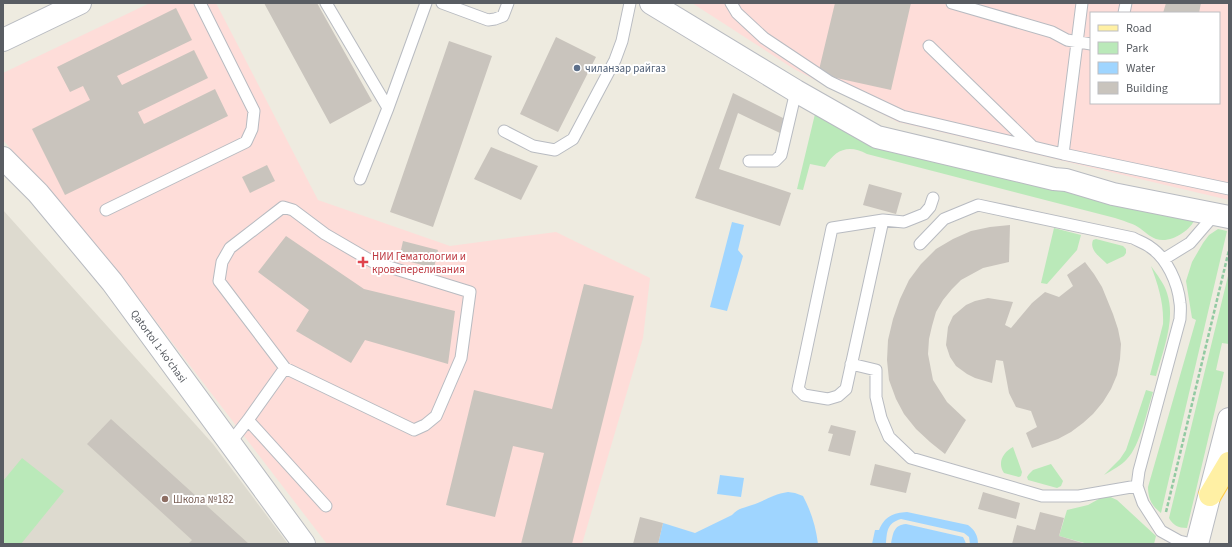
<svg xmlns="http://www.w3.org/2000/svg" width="1232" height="547" viewBox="0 0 1232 547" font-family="'Source Sans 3',sans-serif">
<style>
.education{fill:#dddacf}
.medical{fill:#feddd9;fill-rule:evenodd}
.green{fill:#bae9b9}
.water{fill:#9fd5ff}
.building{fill:#c9c4bd}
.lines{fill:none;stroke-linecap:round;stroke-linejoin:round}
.service-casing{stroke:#b8bbc1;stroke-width:13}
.minor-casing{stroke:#b8bbc1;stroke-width:24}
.tertiary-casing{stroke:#b8bbc1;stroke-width:24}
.primary-casing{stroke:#ffcc48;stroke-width:24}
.path{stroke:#92caa2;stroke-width:2.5;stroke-dasharray:4 2;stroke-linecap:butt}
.service{stroke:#fff;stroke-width:11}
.minor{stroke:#fff;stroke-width:22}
.tertiary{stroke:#fff;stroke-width:22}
.primary{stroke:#fff0a4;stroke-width:22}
.service-dot{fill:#5c6f8a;stroke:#fff;stroke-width:1.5}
.health-dot{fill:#e0444e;stroke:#fff;stroke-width:1.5}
.education-dot{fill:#8d6e63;stroke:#fff;stroke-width:1.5}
.labels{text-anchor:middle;stroke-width:4;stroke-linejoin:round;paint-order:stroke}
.service-label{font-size:11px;fill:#4e5e75;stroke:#fff;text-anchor:start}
.health-label{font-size:11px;fill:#be3a42;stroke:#fff;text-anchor:start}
.street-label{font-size:11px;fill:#595d63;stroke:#fff}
.education-label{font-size:11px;fill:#785e54;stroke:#fff;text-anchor:start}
</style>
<rect width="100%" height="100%" fill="#eeebe0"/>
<!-- education -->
<path class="education" d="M3 210 213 444 288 544H3Z"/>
<!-- medical -->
<path class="medical" d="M150 3H216L318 200 450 246 556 232 650 278 643 338 582 544H327L125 281 3 140V73Z
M692 3H1229V200L898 122 794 69ZM1091 13H1219V103H1091Z"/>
<!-- green -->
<path class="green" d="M815 114 1195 219C1190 231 1170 244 1156 239 1150 237 1144 231 1138 227 1132 223 1123 221 1115 218L867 154C849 144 835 149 825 167L810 164 803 190 797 189Z
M1054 228 1081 235 1077 250 1047 284 1041 283Z
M1218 229 1227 231 1161 513C1152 506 1148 499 1148 487L1196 320 1192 318 1186 281 1192 262 1203 243 1209 235Z
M1096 239 1123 246 1126 249V253L1124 256 1107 264C1100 257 1089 250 1093 240Z
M1151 266C1157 275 1164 283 1167 293 1176 320 1163 350 1156 376L1150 375 1163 324C1164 303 1158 285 1151 266Z
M1229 272V344L1222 343 1216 370 1224 372 1187 528C1178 528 1173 525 1169 518Z
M1146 390 1153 392C1147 411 1140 446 1127 459 1121 466 1112 470 1104 475L1120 459 1126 450Z
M1013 447 1022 472 1021 476 1019 477 1004 473C997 463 1003 452 1013 447Z
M22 458 64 491 21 544H3V481Z
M1051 464 1063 481 1061 486 1057 488 1028 480 1027 477 1029 474 1033 470Z
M1106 495 1117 500 1156 536 1154 544H1088L1059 536 1067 510 1088 505Z"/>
<!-- water -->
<path class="water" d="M732 222 744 225 738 250 743 256 727 311 710 307Z
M720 475 744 478 741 497 717 494Z
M788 492 795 493 803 496C811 511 816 527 818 544H658L663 523 695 533 732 515C738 508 744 508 752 505 765 501 773 494 788 492Z
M907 512 968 525C975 530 978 536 978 544H970L969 537 964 533 901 519C887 523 887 531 886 544H872L875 530H879C885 516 893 513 907 512Z
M906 524 963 537 965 541 966 544H891C893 533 894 525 906 524Z"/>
<!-- building -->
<path class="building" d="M264 3H317L372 101 330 124Z
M835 3H911L891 90 818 74Z
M1166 3H1201L1199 13H1163Z
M176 8 192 40 117 76 122 85 194 50 208 78 138 112 144 124 215 89 228 116 65 195 32 129 90 100 83 86 70 92 57 67Z
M556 37 596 57 558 132 520 114Z
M449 41 492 56 433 227 390 212Z
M733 93 787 120 780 133 738 113 719 169 791 193 780 226 695 198Z
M491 147 538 166 521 200 474 179Z
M267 165 275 181 250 193 242 177Z
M869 184 902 193 896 214 863 205Z
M1010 225 1009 262 983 268 961 280 952 289 943 300 936 312 932 326 929 339 928 354 933 380 947 402 966 420 945 454 930 442 916 429 904 414 896 399 889 380 887 360 888 340 893 319 900 299 909 280 921 264 936 249 953 239 971 231 990 227Z
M286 236 364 289 455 311 448 364 365 340 351 363 296 331 309 310 258 272Z
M403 241 438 250 434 268 399 259Z
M1085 262 1094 274 1102 287 1113 314 1118 329 1121 344 1120 359 1117 375 1111 389 1103 402 1093 414 1083 423 1071 432 1058 439 1032 448 1026 433 1037 427 1031 411 1016 407 1009 393 1003 361 996 360 992 383 975 378 967 374 956 366 950 357 946 345 948 327 953 316 966 305 975 301 988 298 1013 302 1005 325 1011 328 1032 303 1045 292 1059 297 1073 286 1067 275Z
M584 284 634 296 572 544H521L544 453 513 446 495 517 446 505 474 390 552 409Z
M111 419 249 544H188L192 540 87 444Z
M831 425 856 431 850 456 828 451 833 434 828 433Z
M875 464 911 473 906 493 870 485Z
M983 492 1020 503 1016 519 978 509Z
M1040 512 1064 518 1059 536 1086 544H1012L1017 525 1035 530Z
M640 517 663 523 658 544H633Z"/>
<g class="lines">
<!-- service casing -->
<g class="service-casing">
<path id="service" d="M326 3 388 108
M442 3 488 20 495 19 503 16 508 3
M731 3 737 13 764 38 830 82 902 116 1063 154 1229 189
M952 3 1052 32 1067 40 1091 44
M1124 13 1126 3
M929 46 1032 146
M504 131 533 146 555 150 573 139 615 60 622 41 630 3
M1063 154 1082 3
M749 161H775L781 155 796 91
M360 179 388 108 426 3
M106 210 246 142 252 129 254 111 200 3
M883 220 846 389 838 396 828 399 804 395 798 389 832 228 883 220 904 222 924 214 930 207 933 198
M920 244 944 219 978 205 1133 238C1138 241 1145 243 1150 247 1167 258 1178 283 1180 303 1181 308 1180 314 1180 319L1139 471 1137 486 1143 503 1161 531 1179 541 1192 544
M1164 259 1190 243 1215 214
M851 364 876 370V397L881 418 889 437 911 458 1042 496H1079L1137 486
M248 420 326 506
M230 443 248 420 285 368 414 430 425 425 436 416 461 358 470 292 373 262 325 234 293 210 283 207 230 248 222 262 219 281 285 368"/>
</g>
<!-- minor casing -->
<g class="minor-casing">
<path id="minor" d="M651 3 796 91 877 137 1054 179 1066 180 1113 194 1229 217
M3 40 80 3
M3 158 38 193 112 282 304 544"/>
</g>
<!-- tertiary casing -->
<g class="tertiary-casing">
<path id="tertiary" d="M1197 544 1229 419"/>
</g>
<!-- primary casing -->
<g class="primary-casing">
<path id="primary" d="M1210 495 1229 463"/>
</g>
<!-- path -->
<path class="path" d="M1166 512 1229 250"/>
<!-- service -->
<use href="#service" class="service"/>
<!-- minor -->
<use href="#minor" class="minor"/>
<!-- tertiary -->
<use href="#tertiary" class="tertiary"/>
<!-- primary -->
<use href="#primary" class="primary"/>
</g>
<!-- markers -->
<circle class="service-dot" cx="577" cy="68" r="4"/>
<path class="health-dot" d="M361 256h4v4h4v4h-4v4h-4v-4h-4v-4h4z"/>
<circle class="education-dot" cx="165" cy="499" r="4"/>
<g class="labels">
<!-- service labels -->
<g class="service-label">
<text x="585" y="72">чиланзар райгаз</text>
</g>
<!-- health labels -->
<g class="health-label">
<text x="372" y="260">НИИ Гематологии и<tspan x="372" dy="13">кровепереливания</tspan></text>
</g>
<!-- street labels -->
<g class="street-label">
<text transform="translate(159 346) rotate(54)" y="4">Qatortol 1-ko'chasi</text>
</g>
<!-- education labels -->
<g class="education-label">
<text x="173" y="503">Школа №182</text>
</g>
</g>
<!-- border -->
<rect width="1232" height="547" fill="none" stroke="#595d63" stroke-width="8"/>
<!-- legend -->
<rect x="1090" y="12" width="130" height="92" fill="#ffffff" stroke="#bdbec1"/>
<rect x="1098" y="25" width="20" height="6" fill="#fff0a4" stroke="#bdbec1"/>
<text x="1126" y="32" font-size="12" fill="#595d63">Road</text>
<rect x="1098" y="42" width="20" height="12" fill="#bae9b9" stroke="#bdbec1"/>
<text x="1126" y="52" font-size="12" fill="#595d63">Park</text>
<rect x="1098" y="62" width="20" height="12" fill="#9fd5ff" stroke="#bdbec1"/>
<text x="1126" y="72" font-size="12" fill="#595d63">Water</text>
<rect x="1098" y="82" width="20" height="12" fill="#c9c4bd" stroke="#bdbec1"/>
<text x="1126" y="92" font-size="12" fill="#595d63">Building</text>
</svg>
